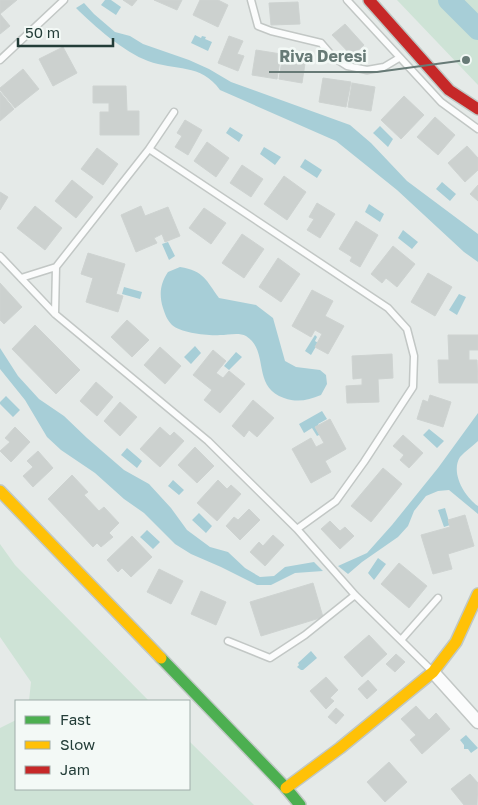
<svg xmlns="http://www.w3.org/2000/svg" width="478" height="805" viewBox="0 0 478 805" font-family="'Golos Text',sans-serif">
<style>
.green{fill:#cee3d6}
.water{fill:#a7ced7}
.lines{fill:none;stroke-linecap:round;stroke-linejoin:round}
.river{stroke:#a7ced7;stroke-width:22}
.building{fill:#ccd1cf;stroke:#ced3d1}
.lane-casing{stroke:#c2c7c5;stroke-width:9}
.street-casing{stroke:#c2c7c5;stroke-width:15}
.fast-casing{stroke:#c0c8c5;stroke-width:14}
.slow-casing{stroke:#c0c8c5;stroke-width:14}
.jam-casing{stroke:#c0c8c5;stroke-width:14}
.lane{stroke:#fbfcfc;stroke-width:6}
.street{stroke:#fbfcfc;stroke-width:12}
.fast{stroke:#4caf50;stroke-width:11}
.slow{stroke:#ffc107;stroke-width:11}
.jam{stroke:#c62828;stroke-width:11}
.leader{fill:none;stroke:#677a76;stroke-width:2}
.callout-dot{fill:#677a76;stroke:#f3f9f6;stroke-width:2}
.callout-label{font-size:16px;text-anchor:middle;font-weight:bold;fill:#677a76;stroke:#f3f9f6;stroke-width:5;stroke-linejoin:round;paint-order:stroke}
</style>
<rect width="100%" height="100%" fill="#e5eae8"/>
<!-- green -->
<path class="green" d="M397 0H478V85Z
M0 544 15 565 149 701H29L31 682 0 637Z
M16 720V789H189V741L254 805H0V728Z"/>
<!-- water -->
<path class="water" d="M105 0H111L121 7 116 15 101 5Z
M84 3 94 14 115 32 130 36 143 44 189 60 209 69 231 82 350 125 371 143 407 181 478 234V262L464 252 397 190 336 141 220 90C201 63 175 71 148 61 124 52 94 26 76 8Z
M195 35 201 38 202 36 206 37 205 39 212 42 208 51 191 43Z
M380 126 393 139 388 147 373 133Z
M230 127 243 135 239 142 226 133Z
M264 147 281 157 275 165 260 154Z
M305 159 322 170 317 178 300 167Z
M442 182 456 194 450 201 436 189Z
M369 204 384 214 380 222 365 212Z
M403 230 418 242 412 249 398 238Z
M168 242 175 256 169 260 162 244Z
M180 267C204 271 206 280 219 298L256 305 273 318 285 361 296 367 320 370 326 375 327 384 321 395C308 400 298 403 284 398 251 386 270 351 246 336 239 332 228 335 220 335 208 336 181 333 172 325 167 320 165 314 163 308 159 295 160 284 168 272Z
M124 287 142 292 140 299 122 294Z
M459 294 466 297 457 315 449 310Z
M315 335 317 337 315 341 318 343 311 355 305 351Z
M195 346 201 353 191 364 184 357Z
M0 348 18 376 39 399 64 416 87 438 124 470 149 484 171 508 187 530 210 547 228 552 245 568 260 577 274 576 285 567 314 562 323 571 295 573 271 585H257L221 567 191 554 175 544 144 513 124 499 95 473 61 450 47 437 25 400 0 369Z
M236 352 242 357 229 370 224 366Z
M6 396 20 410 13 417 0 404V402Z
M322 411 327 419 318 424 323 433 317 436 312 428 304 433 299 424Z
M478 413V441C473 446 465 451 460 457 450 473 465 497 478 506V514L449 490 438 491 426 496 414 511 408 526 398 537 362 562 348 574 338 566 367 553 392 525 438 468Z
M429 429 444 441 437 448 423 435Z
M127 448 142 461 137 468 121 455Z
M173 480 184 490 179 495 168 486Z
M445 508 450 525 444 527 438 510Z
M199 513 212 526 206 533 192 520Z
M147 530 160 542 153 549 140 537Z
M378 558 386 564 374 580 368 573Z
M311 651 317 658 303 670H301L297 667 299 665 298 663Z
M466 735 478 748 471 753 468 749H464V745L460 740Z"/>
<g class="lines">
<!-- river -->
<path class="river" d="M449 0 478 29"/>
</g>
<!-- building -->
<path class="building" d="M0 0H17L0 14Z
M123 0H137L132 6Z
M154 0H182L177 10Z
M200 0H218L228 5 218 27 193 15Z
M298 2 300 24 271 25 269 3Z
M0 14 10 26 0 34Z
M345 24 364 45 352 56 332 35Z
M229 36 243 41 237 54 244 56 238 71 218 63Z
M63 47 77 73 53 86 39 59Z
M256 50 281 54 277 79 252 75Z
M283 54 306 57 302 83 279 79Z
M23 69 39 89 15 108 0 90V88Z
M323 78 351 82 346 107 319 102Z
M352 83 375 87 371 111 348 107Z
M93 86H126L127 111H139V135H100V112H109V103H93Z
M0 92 14 109 0 121Z
M404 96 424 115 401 139 381 120Z
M435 117 455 135 438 155 417 137Z
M185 120 202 130 188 155 175 147 182 136 177 133Z
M207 142 229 158 216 177 194 161Z
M467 146 478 158V170L465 182 448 163Z
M97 148 118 164 103 185 81 169Z
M242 165 263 179 251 197 230 183Z
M284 176 306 192 287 220 264 204Z
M72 180 93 197 76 218 55 201Z
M478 185V201L470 194Z
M0 192 8 197 0 210Z
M317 203 335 214 320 238 307 230 314 219 309 217Z
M35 206 62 228 45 250 17 228Z
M141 206 145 216 168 207 180 236 165 242 162 234 154 238 157 243 136 252 121 215Z
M204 208 226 223 211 244 189 228Z
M356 221 378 235 360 267 350 261 352 257 339 249Z
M242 234 264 249 244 278 222 263Z
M393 246 415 264 397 287 386 278 382 283 371 274Z
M88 253 125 264 116 294 123 296 118 312 86 302 93 278 81 274Z
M278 258 300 274 281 302 259 287Z
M428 273 452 287 435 316 411 302Z
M0 283 22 307 4 324 0 320Z
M312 290 333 301 325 316 344 326 328 354 315 347 322 334 315 330 311 337 292 326Z
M127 320 149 340 132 357 111 337Z
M35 325 80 370 56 394 12 349Z
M448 335H478V350H469V360H477L478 383H439L438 360H449Z
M160 347 181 366 165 384 144 365Z
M213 350 226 361 216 373 223 378 229 371 245 384 220 413 204 400 212 390 193 375Z
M392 354 393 378 378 379 379 402 347 403 346 386 362 385V378L353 379 352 356Z
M96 382 113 397 97 416 80 401Z
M430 395 451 402 443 427 417 419 423 400 428 402Z
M253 400 274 418 257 437 249 430 244 437 232 426Z
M120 402 137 417 120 436 104 421Z
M330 419 346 449 325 461 331 472 311 483 292 449 311 438 316 447 324 443 315 427Z
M15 427 30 442 11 462 0 451 10 442 5 438Z
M160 427 170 436 174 432 184 441 160 467 140 449Z
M403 435 423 453 409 468 400 460 404 455 393 446Z
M195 447 214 466 197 483 178 465Z
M38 451 53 468 33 487 23 476 33 467 27 461Z
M383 468 402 484 371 522 351 506Z
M72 475 88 492 84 495 99 511 104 507 119 523 109 533 113 537 101 547 97 543 93 547 48 499Z
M218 480 227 489 231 485 241 494 217 521 197 503Z
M249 509 260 520 240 540 226 526 234 517 238 520Z
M465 515 474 546 448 554 452 569 433 574 421 535 450 527 448 520Z
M330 521 340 531 345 527 354 536 340 549 321 529Z
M273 535 284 545 265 566 250 552 259 542 263 546Z
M132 536 152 557 131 577 122 568 118 572 107 560Z
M399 563 427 586 409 608 381 584Z
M159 569 183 581 171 604 147 592Z
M313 583 323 617 261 636 250 602Z
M201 591 226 602 216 625 191 614Z
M369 635 387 654 362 677 344 657Z
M396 654 405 662 395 672 386 664Z
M326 677 338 690 330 698 334 701 326 709 310 691Z
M368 680 377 690 367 699 358 689Z
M416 706 429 720 436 713 450 729 422 754 410 740 416 735 401 719Z
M336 708 344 715 336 724 328 717Z
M389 762 407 782 385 802 367 782Z
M470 774 478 783 477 805H464L451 789Z"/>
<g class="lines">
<!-- lane casing -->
<g class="lane-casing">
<path id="lane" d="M251 0 258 26 271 31 321 43 333 57 347 66 367 70 384 67 399 58
M347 0 441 102 478 129
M0 60 64 0
M149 149 388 308 407 329 414 356 413 387 364 462 336 501 297 529
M0 256 55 314 208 441 297 529 355 595 433 672
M21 278 56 267 149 149 174 112
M55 314 56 267
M401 640 438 598
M228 641 270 658 305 635 355 595"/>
</g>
<!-- street casing -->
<g class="street-casing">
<path id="street" d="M433 672 478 722"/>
</g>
<!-- fast casing -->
<g class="fast-casing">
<path id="fast" d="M161 658 286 788 300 805"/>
</g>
<!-- slow casing -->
<g class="slow-casing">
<path id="slow" d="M0 491 161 658
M286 788 340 748 433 672 456 642 478 594"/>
</g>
<!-- jam casing -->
<g class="jam-casing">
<path id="jam" d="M369 0 449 90 478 109"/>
</g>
<!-- lane -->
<use href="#lane" class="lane"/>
<!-- street -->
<use href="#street" class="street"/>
<!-- fast -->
<use href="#fast" class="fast"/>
<!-- slow -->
<use href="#slow" class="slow"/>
<!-- jam -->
<use href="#jam" class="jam"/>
</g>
<!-- callouts -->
<path class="leader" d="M466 60L377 72H269"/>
<circle class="callout-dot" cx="466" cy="60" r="5"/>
<g class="callout-label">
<text x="323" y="62">Riva Deresi</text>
</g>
<!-- legend -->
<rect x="15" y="700" width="175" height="90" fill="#f3f9f6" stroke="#a0aeaa"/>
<rect x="25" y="716" width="25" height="8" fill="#4caf50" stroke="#a0aeaa"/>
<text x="60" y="725" font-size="15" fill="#233d38">Fast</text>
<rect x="25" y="741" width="25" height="8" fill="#ffc107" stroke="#a0aeaa"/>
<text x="60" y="750" font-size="15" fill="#233d38">Slow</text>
<rect x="25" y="766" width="25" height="8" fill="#c62828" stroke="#a0aeaa"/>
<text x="60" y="775" font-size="15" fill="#233d38">Jam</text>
<!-- scale -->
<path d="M18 38v8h95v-8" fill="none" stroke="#233d38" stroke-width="2.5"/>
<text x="25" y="38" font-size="15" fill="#233d38" stroke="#f3f9f6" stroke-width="4" paint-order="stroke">50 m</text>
</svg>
